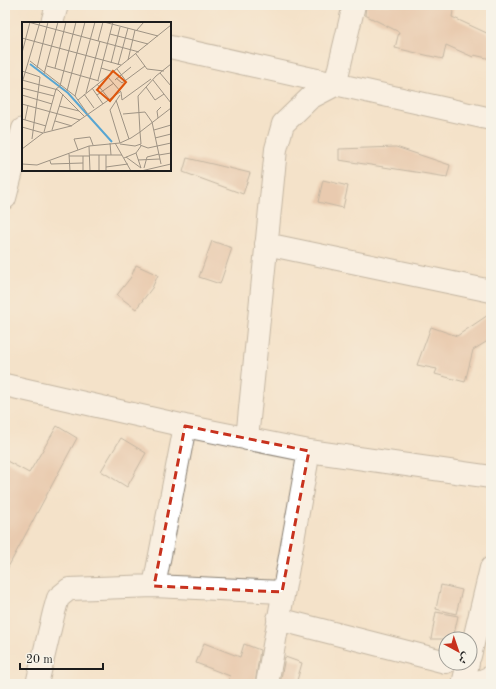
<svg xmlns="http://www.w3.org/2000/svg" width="496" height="689" viewBox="0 0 496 689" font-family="'Old Standard TT',Amiri,serif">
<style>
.building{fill:#dbae90}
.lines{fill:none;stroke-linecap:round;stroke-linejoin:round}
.minor-casing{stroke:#887f72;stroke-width:24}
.minor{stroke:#fff;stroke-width:22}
.marked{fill:none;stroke:#c8321e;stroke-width:3;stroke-dasharray:8 5;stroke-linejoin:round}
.inset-river{fill:none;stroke:#59a6d2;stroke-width:2}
.inset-road{fill:none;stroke:#9e9384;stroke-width:1}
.view{fill:#de560d;fill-opacity:0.15;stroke:#de560d;stroke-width:2}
.inset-edge{fill:none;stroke:#1c1c1c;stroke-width:2}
</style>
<rect width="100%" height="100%" fill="#f7f3e8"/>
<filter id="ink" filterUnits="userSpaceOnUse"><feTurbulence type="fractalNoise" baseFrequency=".025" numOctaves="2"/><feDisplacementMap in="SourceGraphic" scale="8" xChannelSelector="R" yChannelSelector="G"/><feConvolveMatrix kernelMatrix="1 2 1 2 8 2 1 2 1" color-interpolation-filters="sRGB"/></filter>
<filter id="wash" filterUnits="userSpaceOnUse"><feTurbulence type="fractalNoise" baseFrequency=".012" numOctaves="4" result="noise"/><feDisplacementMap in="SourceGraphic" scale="16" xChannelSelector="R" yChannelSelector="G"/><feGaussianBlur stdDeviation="0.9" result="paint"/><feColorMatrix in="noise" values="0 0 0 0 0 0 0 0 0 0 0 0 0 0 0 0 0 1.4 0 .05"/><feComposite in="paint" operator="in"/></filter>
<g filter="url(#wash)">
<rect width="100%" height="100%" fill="#f4e2c9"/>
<g id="blocks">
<!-- building -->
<path class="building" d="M366 5H454L452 17 491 35V59L474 55 473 57 446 45 443 59 395 48 399 32 365 15Z
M396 147 450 165 447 177 339 160V149Z
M187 158 250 173 243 194 183 172Z
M323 180 348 186 343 208 318 202Z
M212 241 232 248 220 284 199 277Z
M136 265 158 275 152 288 136 309 117 295 131 277Z
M491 313V339L473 350 465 382 435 374 437 369 417 365 431 327 457 336Z
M57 426 77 438 5 573V460L29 473Z
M121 438 146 453 127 487 101 471Z
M441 585 462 590 456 614 436 609Z
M436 612 458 616 453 639H431Z
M204 643 240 657 244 644 260 650 255 684H227L230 676 196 663Z
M285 657 302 663 296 684H280Z"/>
</g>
</g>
<g filter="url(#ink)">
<use href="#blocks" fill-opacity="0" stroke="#887f72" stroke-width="1"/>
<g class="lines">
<!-- minor casing -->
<g class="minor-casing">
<path id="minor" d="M52 23 57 5
M170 47 491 119
M5 198 23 129
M266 244 491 291
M5 385 185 426 309 451 491 477
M247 439 276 149 283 124 310 98 335 85 354 5
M154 586 185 426
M278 619 446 662
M470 656 491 568
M37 684 54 612 58 598 69 589 154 586 282 592
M267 684 309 451
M463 684 468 663
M474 684 491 677"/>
</g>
<!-- minor -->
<use href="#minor" class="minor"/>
</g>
</g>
<!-- marked area -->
<path d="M0 0H496V689H0ZM185 426 309 451 282 592 154 586Z" fill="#f4e2c9" fill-opacity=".55" fill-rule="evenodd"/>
<path class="marked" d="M185 426 309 451 282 592 154 586Z"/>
<!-- overview -->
<g transform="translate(22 22)">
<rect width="149" height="149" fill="#f4e2c9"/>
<path class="inset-river" d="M8 42 46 71 90 120"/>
<path class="inset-road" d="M6 0 117 30M82 0 136 14M114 9 122 0M88 12 126 22M0 16 99 43M76 19 81 0M0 31 8 0M114 32 125 47 142 49M106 38 113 8M8 39 53 74 65 91M89 41 98 5M96 43 106 6M25 44 77 59M15 46 26 0M33 46 44 0M79 46 92 50M95 47 104 59M0 49 18 55 10 117M138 51 149 64M22 52 36 0M85 54 99 70 100 78 129 57M94 56 100 61 123 44M0 58 36 68 62 94M76 58 91 0M93 58 109 45M131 58 149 81M0 61 18 0M75 62 87 77M124 65 133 78 142 72M0 66 32 74M70 66 81 82M45 69 63 0M64 71 78 19M62 72 72 86M0 73 30 82M75 73 92 61M53 74 73 0M56 78 149 3M94 78 107 117M0 82 58 98M37 84 57 89M101 92 123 90 130 100 139 142M136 96 135 89 139 85M0 97 24 104M3 98 6 83M33 99 50 104M0 105 21 111M30 108 41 72M132 108 149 103M22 110 34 67 38 64 54 0M133 116 149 112M88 121 89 133M93 121 109 149M98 121 88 88 98 73M98 122 113 124 119 122 118 110 149 86M118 123 126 126 149 121M67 124 68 149M0 127 21 111 49 104 98 70M56 128 52 117 68 115 71 123M114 131 119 146M47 132 48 149M68 133H100M77 133V149M84 133V149M137 133 149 131M47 134H68M61 134V149M104 135 119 146M102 136 114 131 119 124M116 138 138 137M28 139 29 142 61 141M0 142 15 143 67 124 98 121 109 116 118 110 116 74 134 54 149 42M84 145 106 142M122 146 125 135 137 132M119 149 149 142"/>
<path class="view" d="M91 49 104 60 88 79 75 68Z"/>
<rect width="149" height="149" class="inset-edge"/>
</g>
<!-- margin -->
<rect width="496" height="689" fill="none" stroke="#f7f3e8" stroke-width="20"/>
<!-- north arrow -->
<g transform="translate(458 651) rotate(140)"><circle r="19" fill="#f7f3e8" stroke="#9f9d96"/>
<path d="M0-3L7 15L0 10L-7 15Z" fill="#c8321e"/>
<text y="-6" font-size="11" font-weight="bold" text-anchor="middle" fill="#1c1c1c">ش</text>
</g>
<!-- scale -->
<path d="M20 663v6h83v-6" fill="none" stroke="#1c1c1c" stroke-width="2"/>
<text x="26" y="663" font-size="12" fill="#1c1c1c" stroke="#f7f3e8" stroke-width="3" paint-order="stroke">20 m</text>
</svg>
